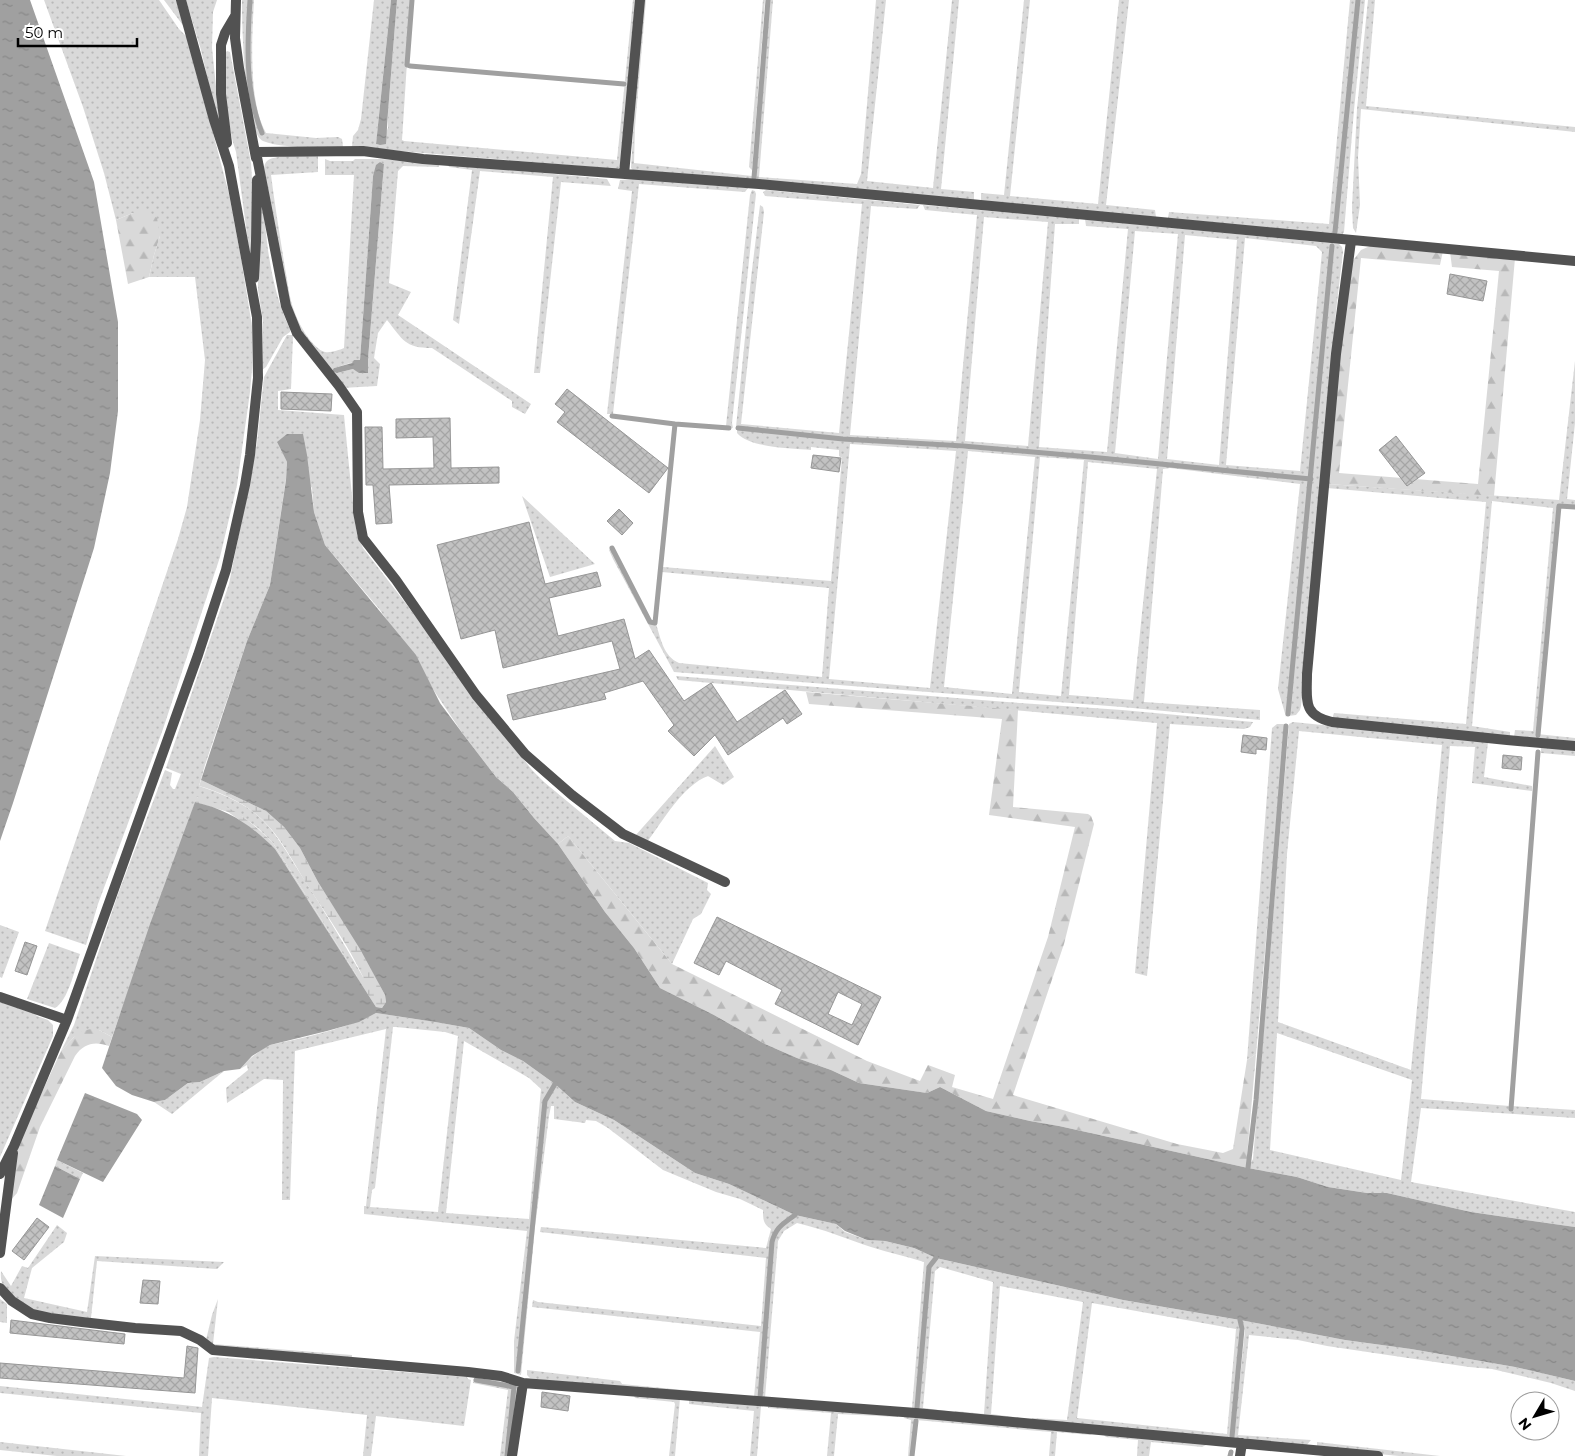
<svg xmlns="http://www.w3.org/2000/svg" width="1575" height="1456" viewBox="0 0 1575 1456" font-family="Montserrat,sans-serif">
<style>
.grass{fill:url(#grass-dots);fill-rule:evenodd}
.forest{fill:url(#forest-firs)}
.wetland{fill:url(#wetland-marsh)}
.water{fill:url(#water-ripples)}
.lines{fill:none;stroke-linecap:round;stroke-linejoin:round}
.stream{stroke:#a0a0a0;stroke-width:5}
.building{fill:url(#building-cross-hatch);stroke:#969696;fill-rule:evenodd}
.minor{stroke:#525252;stroke-width:10}
</style>
<defs>
<pattern id="grass-dots" width="8" height="8" patternUnits="userSpaceOnUse" patternTransform="scale(1.25)"><rect width="8" height="8" fill="#d9d9d9"/><path d="M2 2h.1M6 6h.1" fill="none" stroke="#b8b8b8" stroke-width="1.8" stroke-linecap="round"/></pattern>
<pattern id="forest-firs" width="22" height="20" patternUnits="userSpaceOnUse" patternTransform="scale(1.25)"><rect width="22" height="20" fill="#d9d9d9"/><path d="M5 1l3.5 6h-7zM16 11l3.5 6h-7z" fill="#b8b8b8"/></pattern>
<pattern id="wetland-marsh" width="20" height="14" patternUnits="userSpaceOnUse" patternTransform="scale(1.25)"><rect width="20" height="14" fill="#d9d9d9"/><path d="M1 5h8M5 5V1M11 12h8M15 12V8" fill="none" stroke="#b8b8b8"/></pattern>
<pattern id="water-ripples" width="26" height="14" patternUnits="userSpaceOnUse" patternTransform="scale(1.25)"><rect width="26" height="14" fill="#a0a0a0"/><path d="M2 4q2-2 4 0t4 0M15 11q2-2 4 0t4 0" fill="none" stroke="#888"/></pattern>
<pattern id="building-cross-hatch" width="8" height="8" patternUnits="userSpaceOnUse" patternTransform="scale(1.25)"><rect width="8" height="8" fill="#c2c2c2"/><path d="M0 0l8 8M0 8l8-8" fill="none" stroke="#a5a5a5"/></pattern>
</defs>
<rect width="100%" height="100%" fill="#fff"/>
<!-- grass -->
<path class="grass" d="M44 0H159L179 29 188 38 229 194 241 258 252 326V369L250 392 237 485 220 557 163 729 98 904 86 945 45 931 178 539 187 507 200 420 205 360 195 277H149L154 255 160 236 133 213 116 220 104 173 83 107Z
M164 0H176L185 28Z
M186 0H217L213 12 212 48 220 125 213 102 201 50Z
M242 0H249C246 45 244 91 261 134L263 133C247 91 248 44 251 0H254C252 36 248 102 266 133L316 138 338 137 342 139 343 147C321 147 282 149 263 141 244 132 242 22 242 0Z
M374 0H391L376 144 380 145 388 128V112L397 0H411L402 140 404 141 617 160 633 0H637L623 162 619 168 616 169 352 147 353 136 358 130 361 119Z
M641 0H646L635 127 634 163 752 176 754 178 756 177 770 0H773L759 177 857 184 861 174 876 0H886L867 181 933 188 952 0H959L941 189 974 192V200L633 170 631 168Z
M763 0H765L752 170 749 167Z
M1024 0H1030L1010 196 1098 204 1119 0H1129L1106 205 1155 210 1156 217 981 201V193L1004 195Z
M1350 0H1357L1334 229 1335 232 1337 231 1360 0H1365L1354 110 1344 232 1342 235 1168 218 1169 212 1329 224Z
M1368 0H1375L1366 106 1575 127V132L1361 109 1358 157 1360 205 1356 233 1353 228 1352 207 1357 109Z
M227 51 230 52 251 163 253 195 250 257 236 152C226 122 224 84 225 53Z
M318 156V172L271 175C275 206 280 237 285 268 288 282 289 299 295 313 299 325 313 349 325 352 331 353 339 350 344 348L354 175H325V159L330 161H353L355 159H380L439 163V167L403 166 398 171 389 283 411 292 398 315 531 404 525 414 512 407V401L432 348C405 348 403 340 387 320L378 333 374 358 380 364 377 386 342 388 309 346 287 305 265 176C264 171 263 165 267 161 274 154 307 156 318 156ZM380 162 384 164 368 359V373L353 369 337 373 334 368 360 360 373 176Z
M448 164 607 179 611 186 561 182 540 373H534L553 177 480 171 459 324 453 320 472 170 449 167Z
M636 179 748 188 745 192 639 184 613 414H607L632 191 618 189 620 180Z
M752 190 755 191 756 194 732 423 733 428 726 426 750 195Z
M766 190 920 205 917 209 871 206 850 435 956 441 977 215 925 210 923 205 1079 219V224H1055L1039 447 1107 452 1128 229 1086 226 1085 219 1339 244 1342 247 1343 252 1336 311 1322 486 1301 706 1300 710 1296 715 1288 716 1334 249 1333 246 1330 249 1309 478 1037 451 842 437 736 427 751 278 760 205 763 207 764 212 741 424 839 433 862 204 765 196 763 192ZM984 217 1048 222 1028 446 965 441ZM1135 231 1178 234 1158 459 1115 453ZM1185 235 1237 240 1219 465 1167 459ZM1245 238 1316 246 1322 252 1300 471 1226 465Z
M261 207H263C265 221 266 235 268 250 272 277 278 304 290 329V332L283 337 266 367 262 370 263 321 258 290V278Z
M287 335H293L291 389 278 391V410L344 415 354 516 357 534 363 548 407 605 475 698 532 770 544 782 615 841 629 843 708 883 707 890 711 894 701 914 693 919 672 964 568 836 558 844 534 818 513 792 496 777 463 734 380 610 325 545 314 512 312 488 277 442 287 462 286 479 270 585 247 641 205 765 199 786C218 792 242 802 257 815 275 830 287 853 300 873 322 907 343 942 363 977L361 978 357 976 273 843 258 828 243 817 197 797 112 1037 99 1030 74 1037 61 1051 74 1025 118 894 165 770 172 773 170 785 173 789H175L181 774 166 768 229 584 257 443 264 377Z
M1575 361V423L1567 499 1575 500V506L1558 505 1537 734 1575 738V743L1514 737 1515 730 1533 731 1553 508 1492 501 1472 726 1510 732V736L1332 719 1334 713 1466 724 1486 502 1327 488 1328 484 1559 500Z
M737 429 843 440 1038 454 1309 480 1286 717 1278 689 1300 484 1170 468 1163 469 1144 702 1260 710V720L1122 707 674 672 613 559 609 550 611 548 649 623 656 624C661 639 663 656 679 663L822 677 829 588 662 572 663 567 831 581 842 458 839 456V450L811 447V450C791 448 750 448 737 433ZM850 444 956 451 930 688 829 679ZM968 451 1035 457 1012 694 944 687ZM1040 457 1084 460 1061 696 1019 692ZM1088 462 1157 469 1133 700 1069 695Z
M522 496 595 564 550 577Z
M676 676 1007 702 1122 710 1253 722 1250 727 1244 729 1170 724 1147 976 1135 973 1157 723 678 680Z
M1293 722 1488 742 1484 777 1532 786V791L1472 783 1475 747 1450 746 1421 1099 1510 1106 1511 1110 1512 1106 1575 1110V1118L1421 1108 1411 1182 1575 1212V1227L1471 1212 1387 1193H1367L1328 1187 1297 1177 1248 1168 1253 1159 1289 724ZM1299 731 1442 745 1411 1070 1278 1022 1287 854ZM1277 1033 1412 1080 1401 1180 1270 1150Z
M1277 724H1285L1256 1054 1247 1060 1272 728Z
M715 746 734 777 723 785 708 776C683 785 663 821 647 842L635 836Z
M1541 747 1575 749V756L1541 753Z
M0 925 19 932 2 978 0 977Z
M49 943 80 954C75 969 68 1001 55 1008L27 999Z
M0 996 29 1007 37 1016 48 1020 53 1025V1036L0 1157Z
M376 1013 435 1022 469 1028 501 1050 523 1061 555 1084 575 1102 614 1120 695 1173 729 1184 795 1215 836 1224 845 1232 867 1240 885 1241 914 1248 936 1258 1123 1300 1240 1320 1345 1340 1411 1349 1515 1367 1575 1381V1391L1551 1383 1492 1369 1469 1367 1327 1346 1298 1340 1249 1335 1238 1435 1311 1440 1306 1446 1031 1422 1032 1418 1067 1420 1083 1302 1000 1286 991 1414 1021 1418V1422L953 1416 955 1411 984 1414 993 1282 940 1267 935 1271 923 1408 947 1411 949 1415 889 1410V1407L912 1408 924 1262C906 1256 889 1253 871 1247 847 1239 823 1229 797 1223L784 1231 778 1241 765 1398 880 1407V1409L559 1382 530 1378 527 1375V1370L620 1381 622 1384 754 1397 760 1332 532 1307 533 1300 538 1302 761 1326 766 1258 540 1232 541 1227 766 1248 771 1229C763 1224 763 1219 763 1210L740 1199 716 1192 663 1170 608 1128 596 1121 586 1120 585 1123 554 1119V1106H551L549 1116 535 1227 521 1375 514 1373V1341L527 1231 364 1214V1206H366L386 1029 295 1051 290 1200H282L283 1080 264 1079 227 1103 226 1088 248 1070 247 1065 240 1069C250 1058 257 1052 270 1045 306 1037 343 1030 376 1013ZM393 1027H396L445 1032 458 1036 438 1212 370 1207 372 1190 375 1188ZM464 1041 529 1078 541 1089 529 1219 446 1213ZM794 1215 793 1218 779 1229 776 1233 773 1242 760 1399 771 1242C774 1229 782 1221 794 1215ZM935 1259 931 1267 917 1409 927 1267ZM1092 1303 1236 1329 1227 1434 1077 1418ZM1240 1321 1245 1330 1234 1437 1232 1438 1231 1436Z
M224 1071 172 1114 154 1102 165 1100 188 1083 200 1082Z
M57 1160 83 1173 80 1179 55 1166Z
M57 1225 67 1233 64 1242 32 1268 24 1298 87 1312 95 1256 224 1262 217 1269 97 1261 91 1318C71 1316 41 1317 23 1305 19 1302 15 1298 12 1294 3 1287 0 1283 1 1271L11 1286 22 1266 28 1268Z
M0 1299 7 1304V1323L0 1322Z
M218 1299 213 1344 352 1355V1360L214 1347 206 1340 212 1315Z
M214 1357 467 1377 468 1379 471 1380 464 1426 376 1416 371 1456H363L367 1415 212 1398 208 1456H199L201 1413 0 1393V1386L202 1407 209 1358Z
M474 1378C486 1379 511 1378 518 1388L507 1456 514 1387 475 1380 476 1382 513 1387 506 1456H500L508 1390 473 1383Z
M633 1393 680 1398 675 1456H669L675 1404 674 1402 635 1398Z
M689 1400 761 1406 757 1456H750L754 1411 689 1404Z
M768 1406 898 1415V1417L838 1414 834 1456H827L831 1413 768 1408Z
M905 1416 1094 1433 1090 1435 1057 1432 1055 1456H1049L1051 1432 916 1420 915 1422 911 1456H908L911 1420 904 1418Z
M1103 1434 1208 1444 1202 1447 1151 1442 1149 1456H1137L1138 1440 1106 1437Z
M0 1442 126 1456H57L0 1450Z
M1317 1442 1440 1456H1399L1317 1448Z"/>
<!-- forest -->
<path class="forest" d="M145 210 157 218 160 236 154 255 149 277 128 284 116 220 133 213Z
M1370 246 1443 251 1440 265 1361 258 1339 473 1478 484 1499 271 1452 267 1450 252 1515 258 1494 496 1328 484 1335 395 1352 262 1361 250Z
M806 692 1018 710 1013 807 1088 814 1091 816 1094 824 1064 944 1013 1095 1177 1144 1223 1153 1233 1149 1247 1060 1256 1054 1247 1156 1248 1168 1059 1126 1030 1121 986 1111 940 1087 927 1093 859 1083 831 1070 797 1058 765 1044 714 1015 660 988 634 948 605 912 558 844 568 836 672 964 867 1061 920 1081 928 1065 955 1075 952 1087 993 1099 1048 937 1075 827 989 815 1002 719 809 704Z
M91 1029 99 1030 112 1037 109 1046C95 1041 84 1043 75 1056L40 1127 17 1193 10 1201 19 1139 43 1090 61 1051 74 1037 82 1031Z"/>
<!-- wetland -->
<path class="wetland" d="M201 780 266 811 284 827 300 848 318 882 361 949 385 995 386 1002 382 1008 376 1007 274 849 259 834 228 812 195 802 196 797C228 802 251 821 273 843L357 976 363 977C349 946 327 916 308 886 293 862 279 833 257 815 242 802 218 791 199 786Z"/>
<!-- water -->
<path class="water" d="M0 0H30L94 182 118 322V411L110 473 94 548 13 803 0 841Z
M391 0H397L388 112 386 144 380 145 376 144Z
M380 162 384 164 368 359V373H359L353 369 337 373 332 371 334 368 352 363 354 360H360L373 176 376 165Z
M287 434H303L307 455 314 512 325 545 416 655 440 703 463 734 496 777 513 792 534 818 558 844 605 912 634 948 660 988 714 1015 765 1044 797 1058 831 1070 859 1083 927 1093 940 1087 986 1111 1030 1121 1059 1126 1248 1168 1297 1177 1328 1187 1367 1193H1387L1471 1212 1575 1227V1381L1515 1367 1411 1349 1345 1340 1240 1320 1123 1300 936 1258 914 1248 885 1241 867 1240 845 1231 836 1224 795 1215 729 1184 695 1173 614 1120 575 1102 555 1084 523 1061 501 1050 469 1028 435 1022 376 1013 359 1022 327 1031 270 1045 252 1056 240 1069 224 1071 200 1082 188 1083 165 1100 154 1102 132 1095 116 1086 102 1068 150 924 195 802C229 810 251 825 275 849L376 1007 382 1008 386 1002 385 995 360 949 318 882 300 848 284 827 266 811 201 780 247 641 270 585 286 480 287 462 277 442Z
M85 1093 137 1114 142 1120 103 1182 57 1160Z
M55 1166 80 1179 63 1218 39 1205Z"/>
<g class="lines">
<!-- stream -->
<path class="stream" d="M250 0C247 45 245 91 262 133
M412 0 407 65 410 66 624 84
M754 178 768 0
M1335 232 1358 0
M612 416 675 424 729 428
M738 428 843 439 963 446 1090 457 1311 479
M612 548 650 622 655 623 675 424
M1288 714 1332 246
M1538 735 1559 506 1575 507
M1511 1109 1538 752
M1248 1168 1256 1100 1286 726
M518 1371 545 1101 555 1084
M476 1380 514 1387 507 1456
M760 1398 772 1242C776 1227 783 1224 795 1215
M917 1408 929 1267 936 1258
M1232 1437 1242 1329 1240 1320
M912 1456 916 1421
M1230 1456 1231 1452"/>
</g>
<!-- building -->
<path class="building" d="M1450 274 1487 281 1483 301 1447 294Z
M567 389 668 468 649 493 557 422 565 412 555 404Z
M281 392 332 394 331 411 281 409Z
M450 418 451 468 499 467V483L389 485 392 523 376 524 373 485H366L365 427H382L383 469 434 468 433 437 396 438V419Z
M1396 436 1425 473 1407 486 1379 450Z
M813 455 841 458 839 472 811 468Z
M619 509 633 523 622 535 607 521Z
M529 522 545 584 597 572 601 586 549 598 558 636 624 619 635 659 649 650 684 701 711 683 737 722 785 690 802 714 787 724 783 718 728 755 715 735 694 756 668 731 674 725 643 681 604 693 606 699 513 720 507 695 620 669 612 641 503 668 495 630 461 639 437 545Z
M1243 735 1267 738 1266 750 1256 749V754L1241 752Z
M1503 755 1522 757 1521 770 1502 768Z
M717 917 881 997 858 1045 775 1004 782 990 726 961 719 975 694 963ZM838 992 862 1004 852 1025 828 1014Z
M25 942 37 946 27 975 15 971Z
M37 1218 49 1227 24 1260 12 1251Z
M143 1280 160 1281 158 1304 140 1303Z
M11 1320 125 1334 124 1344 10 1333Z
M187 1346 198 1348 195 1393 0 1378V1363L184 1378Z
M542 1392 570 1396 568 1411 541 1407Z"/>
<g class="lines">
<!-- minor -->
<path class="minor" d="M236 0 235 38 239 68 256 158
M227 143 221 94V45L225 33 235 16
M624 174 640 0
M1351 241 1336 354 1307 674C1307 700 1302 715 1332 722L1507 740 1575 746
M254 278 256 241 257 180
M725 882 623 834 572 795 525 754 476 695 396 580 363 538 358 512 357 412 339 386 297 333 286 306 256 152 363 151 423 159 759 184 1575 261
M0 997 67 1020
M0 1174 14 1146 67 1020 198 655 226 570 245 485 250 455 258 378 257 317 229 166 214 120 181 0
M0 1253 13 1153
M0 1288 12 1301 32 1314 50 1318 82 1322 135 1328 181 1331 200 1340 213 1350 468 1372 501 1376 523 1383 916 1413 1378 1456
M512 1456 523 1383
M1240 1456 1242 1443"/>
</g>
<!-- north arrow -->
<g transform="translate(1535 1416) rotate(232)"><circle r="24" fill="#ffffff" stroke="#999999"/>
<path d="M0-4L9 19L0 12L-9 19Z" fill="#000000"/>
<text y="-8" font-size="14" font-weight="bold" text-anchor="middle" fill="#000000">N</text>
</g>
<!-- scale -->
<path d="M18 38v8h119v-8" fill="none" stroke="#000000" stroke-width="2.5"/>
<text x="25" y="38" font-size="15" fill="#000000" stroke="#ffffff" stroke-width="4" paint-order="stroke">50 m</text>
</svg>
